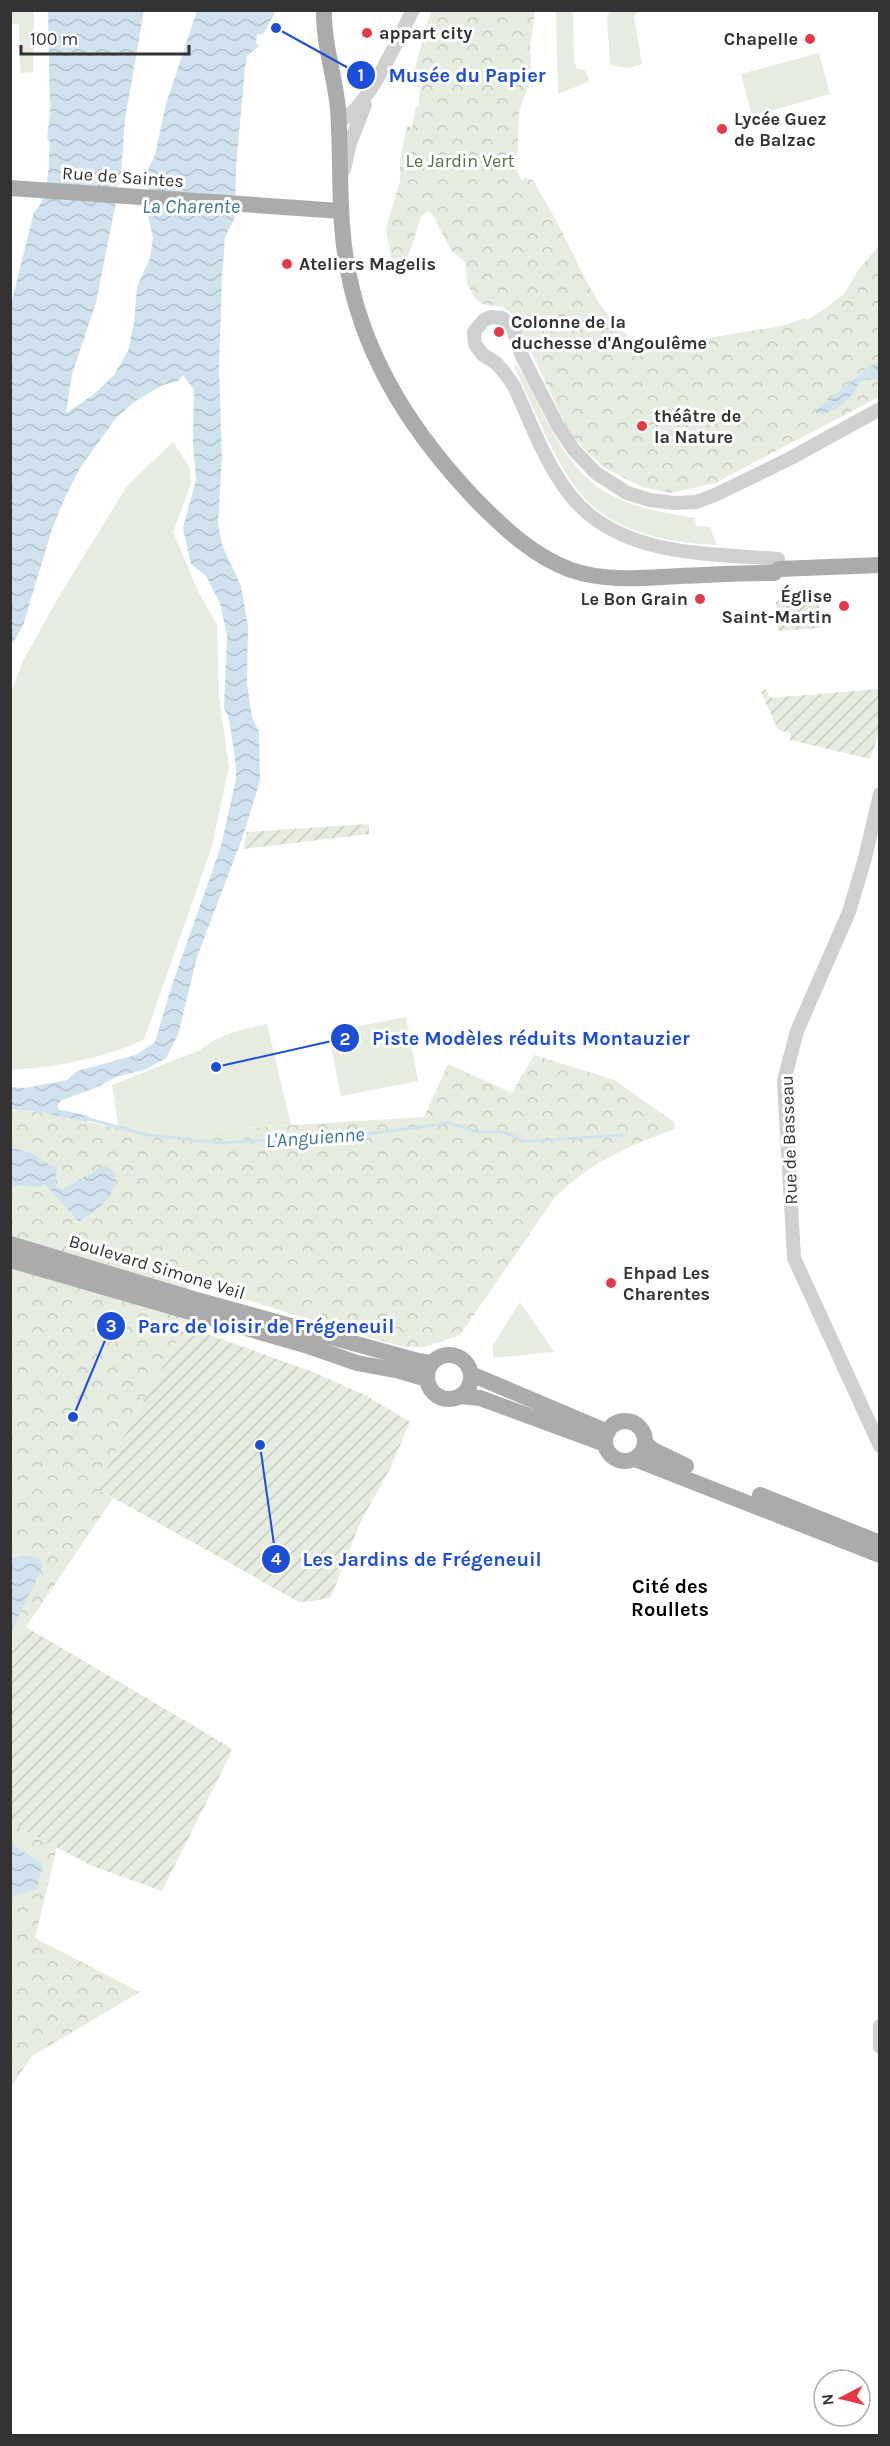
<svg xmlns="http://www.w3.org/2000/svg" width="890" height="2446" viewBox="0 0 890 2446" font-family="Karla,sans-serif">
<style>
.grass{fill:#e6ecdf}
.park{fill:url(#park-crowns)}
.garden{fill:url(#garden-furrows)}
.water{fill:url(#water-waves)}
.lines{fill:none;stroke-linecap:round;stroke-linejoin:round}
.stream{stroke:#cfe2ee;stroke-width:3}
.minor{stroke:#d0d0d0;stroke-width:14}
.major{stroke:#ababab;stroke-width:16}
.poi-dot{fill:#e63946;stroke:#fff;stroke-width:2}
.labels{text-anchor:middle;stroke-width:6;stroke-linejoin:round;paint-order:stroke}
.poi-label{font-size:18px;font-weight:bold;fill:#333;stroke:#fff;text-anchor:start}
.park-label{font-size:18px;fill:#56703f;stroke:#fff}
.street-label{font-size:18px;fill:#333;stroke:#fff}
.water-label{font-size:20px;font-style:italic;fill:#3f7597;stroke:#fff}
.neighbourhood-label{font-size:20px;font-weight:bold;fill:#000;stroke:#fff}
.leader{fill:none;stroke:#1d4ed8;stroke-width:2}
.callout-dot{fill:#1d4ed8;stroke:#fff;stroke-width:2}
.mark-label{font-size:18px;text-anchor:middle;font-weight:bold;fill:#fff}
.callout-label{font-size:20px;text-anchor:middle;font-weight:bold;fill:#1d4ed8;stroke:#fff;stroke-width:6;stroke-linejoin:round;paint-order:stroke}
</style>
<defs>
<pattern id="park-crowns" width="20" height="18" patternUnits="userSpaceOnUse" patternTransform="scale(1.5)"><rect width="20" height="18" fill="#e6ecdf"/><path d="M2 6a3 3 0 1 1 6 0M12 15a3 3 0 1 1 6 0" fill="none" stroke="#c6cbc0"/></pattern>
<pattern id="garden-furrows" width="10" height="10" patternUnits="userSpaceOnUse" patternTransform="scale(1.5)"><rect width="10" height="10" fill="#e6ecdf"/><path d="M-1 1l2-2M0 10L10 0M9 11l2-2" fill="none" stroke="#c6cbc0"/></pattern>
<pattern id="water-waves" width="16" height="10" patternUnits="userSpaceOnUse" patternTransform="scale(1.5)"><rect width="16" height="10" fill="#cfe2ee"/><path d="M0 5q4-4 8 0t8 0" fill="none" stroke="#b2c2cd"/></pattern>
</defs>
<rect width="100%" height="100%" fill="#fff"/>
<!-- grass -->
<path class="grass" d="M10 11H34L33 72 20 73 19 24H11Z
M556 11H573L574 61 577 69 585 70 590 81 558 94Z
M610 11H638L634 17 642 64 630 68 610 65 607 18Z
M819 53 830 94 752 116 741 74Z
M515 364C526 374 537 402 544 416 583 492 613 505 695 518L696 526 710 527 717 545C670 543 611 532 580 493 553 460 533 405 514 367Z
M173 442 190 468 191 484 173 532 199 593 217 625 219 697 229 767 212 846 144 1040C101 1059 57 1067 11 1070V693L23 661 58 598 127 486Z
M406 1017 418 1081 341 1096 328 1032Z
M267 1024 291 1125 167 1133 122 1129 118 1124 112 1085 200 1050C218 1034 244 1029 267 1024Z
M520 1302 554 1352 493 1358V1345Z"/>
<!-- park -->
<path class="park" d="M432 11H535L530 47 532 76 519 111 517 171 522 181 525 178 533 180C544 200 556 219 566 240 588 282 597 311 635 342H678L680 347 684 348 688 346V341L782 326 805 318 807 320 829 306 844 294 858 270 879 246V397L715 483 671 493 642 487 605 468 585 450 568 430 514 315 502 307 482 304 475 298 467 284 465 262 451 250 432 214 428 211 421 216 413 243 402 269 395 279 386 229 400 181V160L407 126 412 127 416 106H419V94L421 88 411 84 426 25Z
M534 1055 614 1080 674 1122 675 1129C628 1146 588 1163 553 1200L460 1335 424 1347H405L378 1340 260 1304 189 1279 185 1326 96 1488 113 1498 26 1627 11 1655V1109L39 1112 122 1129 167 1133 424 1117 448 1064 512 1093Z
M11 1823 57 1847 35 1938 140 1992 32 2056 11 2087Z"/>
<!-- garden -->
<path class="garden" d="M819 598 820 628 778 631 776 601Z
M766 689 770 698 879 689V733L870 759 790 740 791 733 778 730 761 692Z
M369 824V834L243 849 247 832Z
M185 1326 313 1372 365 1395 410 1422 391 1467 360 1523 331 1597 314 1601 299 1602 96 1488Z
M26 1627 228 1746 232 1751 162 1891 90 1865 11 1823V1655Z"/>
<!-- water -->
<path class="water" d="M48 11H144L125 119 121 174 118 181 115 207 96 303 72 374 66 413 93 395 114 375 128 351 134 323 137 287 150 258 153 237 146 209 148 186 146 174 155 155 166 104 197 11H271L275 13 263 34H257L256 44 260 45 247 56 245 68 236 167 235 217 225 237 222 278 219 369 222 457 218 523 222 545 241 586 248 626 247 684 252 717 259 732 260 781 243 836 197 957 178 1035 166 1058 147 1069 116 1077 95 1088 62 1100 58 1104V1109L89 1116 87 1122 39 1112 11 1109V1087L25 1088 67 1080 77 1071 136 1055 155 1042 172 985 221 846 236 779V765L229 719 224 708 227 636 220 603 206 576 191 564 183 528 196 480 193 445 194 390 183 375 178 381 163 385 134 402 116 418 80 468 67 493 52 529 23 626 11 646V304L34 212C51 196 48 163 50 141L47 139 50 113Z
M879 361V378L860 381C853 397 836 416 816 413V410C837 393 857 375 879 361Z
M11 1148 29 1152 57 1169 55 1179 56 1186 63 1189 104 1166 114 1171C121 1195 96 1210 79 1222L45 1184 39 1187 11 1185Z
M27 1555 41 1559 42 1568 11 1632V1559Z
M11 1843 42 1864 37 1889 11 1896Z"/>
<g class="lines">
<!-- stream -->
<path class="stream" d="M85 1118 148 1135 220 1143 278 1139 338 1138 448 1123 479 1132H504L521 1140 533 1141 623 1135"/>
<!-- minor -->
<path class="minor" d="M339 121C367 111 398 38 413 10
M344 170 350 143 365 105
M778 559C707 553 619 557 570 495 546 465 530 421 514 386L504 372 496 363 482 354 475 344 474 332 484 320 491 317 502 318 512 326 522 356 558 426 574 450 596 473 627 493 650 500 674 503 696 502 715 495 789 459 880 409
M880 794 865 858 849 912 797 1031 784 1081 794 1258 880 1446
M880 2026V2047"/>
<!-- major -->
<path class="major" d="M324 10C323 43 335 76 338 109 342 165 337 221 349 276 367 364 416 437 477 501 505 529 533 556 571 570 606 582 642 578 679 576 710 575 742 573 774 573L779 569 880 565
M10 188 341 211
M10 1244 193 1299 418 1361 431 1363
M10 1260 305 1345 357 1363 400 1371 427 1379
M427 1377a22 22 0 1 1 44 0a22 22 0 1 1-44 0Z
M471 1374 608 1432
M460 1396 480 1398 605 1444
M605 1441a20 20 0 1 1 40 0a20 20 0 1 1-40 0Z
M645 1443 653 1450 686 1466
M635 1459 880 1555
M760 1495 880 1543"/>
</g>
<!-- markers -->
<g class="poi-dot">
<circle cx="367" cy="33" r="6"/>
<circle cx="810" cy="39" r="6"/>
<circle cx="722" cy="129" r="6"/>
<circle cx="287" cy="264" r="6"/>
<circle cx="499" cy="332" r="6"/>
<circle cx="642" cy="426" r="6"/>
<circle cx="700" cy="599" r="6"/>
<circle cx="844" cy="606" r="6"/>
<circle cx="611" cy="1283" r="6"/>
</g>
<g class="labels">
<!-- poi labels -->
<g class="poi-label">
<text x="379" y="39">appart city</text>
<text x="798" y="45" text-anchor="end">Chapelle</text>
<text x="734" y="125">Lycée Guez<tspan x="734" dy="21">de Balzac</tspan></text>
<text x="299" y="270">Ateliers Magelis</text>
<text x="511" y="328">Colonne de la<tspan x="511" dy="21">duchesse d'Angoulême</tspan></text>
<text x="654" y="422">théâtre de<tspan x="654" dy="21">la Nature</tspan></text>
<text x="832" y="602" text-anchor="end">Église<tspan x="832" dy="21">Saint-Martin</tspan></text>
<text x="688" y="605" text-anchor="end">Le Bon Grain</text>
<text x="623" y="1279">Ehpad Les<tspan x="623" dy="21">Charentes</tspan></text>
</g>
<!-- park labels -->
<g class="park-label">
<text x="460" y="167">Le Jardin Vert</text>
</g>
<!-- street labels -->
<g class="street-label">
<text transform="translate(123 177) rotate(4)" y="6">Rue de Saintes</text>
<text transform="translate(789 1140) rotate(-92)" y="6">Rue de Basseau</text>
<text transform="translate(157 1267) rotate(17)" y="6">Boulevard Simone Veil</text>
</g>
<!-- water labels -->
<g class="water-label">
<text x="191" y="213">La Charente</text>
<text transform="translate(315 1137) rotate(-4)" y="7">L'Anguienne</text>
</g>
<!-- neighbourhood labels -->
<g class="neighbourhood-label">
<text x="670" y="1593">Cité des<tspan x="670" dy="23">Roullets</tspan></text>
</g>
</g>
<!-- callouts -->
<path class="leader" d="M276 28L361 75M216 1067L345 1038M73 1417L111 1326M260 1445L276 1559"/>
<g class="callout-dot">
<circle cx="276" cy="28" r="6"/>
<circle cx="216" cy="1067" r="6"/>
<circle cx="73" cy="1417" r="6"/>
<circle cx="260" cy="1445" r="6"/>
<circle cx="361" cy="75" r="15"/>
<circle cx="345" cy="1038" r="15"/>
<circle cx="111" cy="1326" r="15"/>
<circle cx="276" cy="1559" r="15"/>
</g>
<g class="mark-label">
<text x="361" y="81">1</text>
<text x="345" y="1045">2</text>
<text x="111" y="1332">3</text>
<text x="276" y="1565">4</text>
</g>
<g class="callout-label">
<text x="467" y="82">Musée du Papier</text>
<text x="531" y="1045">Piste Modèles réduits Montauzier</text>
<text x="266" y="1333">Parc de loisir de Frégeneuil</text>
<text x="422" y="1566">Les Jardins de Frégeneuil</text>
</g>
<!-- border -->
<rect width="890" height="2446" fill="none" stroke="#333333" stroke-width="24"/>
<!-- north arrow -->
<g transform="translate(842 2398) rotate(263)"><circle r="28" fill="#ffffff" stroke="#adadad" stroke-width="1.5"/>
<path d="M0-4.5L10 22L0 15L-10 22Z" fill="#e63946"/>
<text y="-9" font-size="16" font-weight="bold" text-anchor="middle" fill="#333333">N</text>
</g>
<!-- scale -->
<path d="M21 45v9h168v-9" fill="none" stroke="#333333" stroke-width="3"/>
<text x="30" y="45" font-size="18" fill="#333333" stroke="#ffffff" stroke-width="4.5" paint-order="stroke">100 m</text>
</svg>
